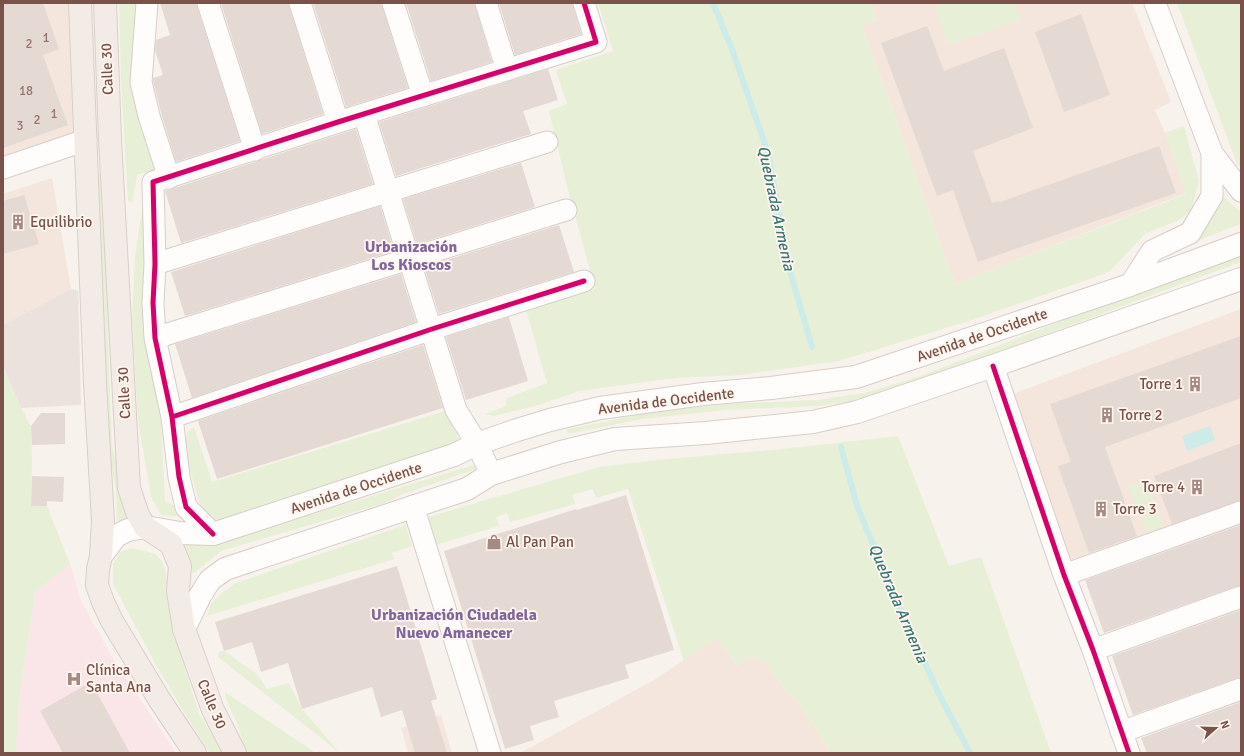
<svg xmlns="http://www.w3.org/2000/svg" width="1244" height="756" viewBox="0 0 1244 756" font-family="Signika,sans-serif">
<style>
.residential{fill:#f4e6dc}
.industrial{fill:#ebe2dd}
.medical{fill:#fae5e8}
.green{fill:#e8efd7}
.water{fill:#cdebe8}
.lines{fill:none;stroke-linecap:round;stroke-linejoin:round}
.stream{stroke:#cdebe8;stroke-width:6}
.building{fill:#e5d9d4}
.street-casing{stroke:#d7cdc9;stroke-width:23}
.secondary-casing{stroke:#d8cdc8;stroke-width:24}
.primary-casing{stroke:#dacec9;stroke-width:24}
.street{stroke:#fefdfc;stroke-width:21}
.secondary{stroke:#fefdfc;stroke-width:22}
.primary{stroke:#f3ece6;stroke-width:22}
.cycleway-casing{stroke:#fff6ef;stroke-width:8}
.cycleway{stroke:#d6006c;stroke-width:5}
.labels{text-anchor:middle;stroke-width:3.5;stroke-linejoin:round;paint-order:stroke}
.number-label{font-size:13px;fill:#96766f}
.street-label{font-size:15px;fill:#79524a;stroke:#fff6ef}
.poi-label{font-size:15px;fill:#79524a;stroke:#fff6ef;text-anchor:start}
.water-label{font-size:16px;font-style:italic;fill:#3a7776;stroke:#fff6ef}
.neighbourhood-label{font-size:16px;font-weight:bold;fill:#80669c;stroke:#fff6ef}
</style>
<rect width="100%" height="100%" fill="#f8f2ec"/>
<!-- residential -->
<path class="residential" d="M3 3H80L86 140 3 168Z
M871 3H1132L1171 102 1155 110 1165 133 1186 193 955 284 862 26 877 20Z
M52 178 71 289 3 325V194Z
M1241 309V503L1070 566 1010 395Z
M717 638 737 666 750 657 765 662 787 693 797 701 817 731 830 753H520L654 680Z
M441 715 452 753H408L401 728Z"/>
<!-- industrial -->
<path class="industrial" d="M71 289 78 291 81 405 21 408 3 366V325Z"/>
<!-- medical -->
<path class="medical" d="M70 564 81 601 112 657 176 753H19L16 749 19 701 35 592Z"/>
<!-- green -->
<path class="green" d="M119 3H139L157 169 137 175 132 203 128 201 121 84Z
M598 3H871L877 20 862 26 955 284 1186 194 1165 133 1184 126 1199 181 1191 211 1177 221 1146 233 1109 272 969 321 839 361 740 375 675 378 579 391 539 405 494 416 485 414 506 406 507 398 547 383 526 310 595 289 567 186 549 111 567 104 556 70 613 51Z
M947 3H1015L1020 20 948 45 935 7Z
M1177 3H1241V168L1237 164Z
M96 173H102L112 444 121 489 130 519 117 521 116 490 107 444Z
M145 191 161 422 165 501 177 507 188 517 161 515 151 497 138 421 132 318 135 256Z
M1222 196 1241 212V224L1192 243Z
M1241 254V262L920 381 864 399 819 406 726 410 642 419 568 434 567 429 605 422 642 413 725 404 818 400 864 393 918 377 1074 316Z
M3 366 21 408 31 426 32 460 31 506H47L70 564 35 592 19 701 16 749 19 753H3Z
M445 411 459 439 455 448 221 525 208 518 201 508 183 446 188 432 194 427 212 482Z
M898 436 949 566 981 557 1051 753H830L817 731 797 701 787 693 765 662 750 657 737 666 717 638 684 661 628 489 596 498 593 489 572 495 575 504 510 522 507 513 496 517 499 526 436 545 428 517 599 467 657 460 782 449Z
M474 465 476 469 403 494 385 503 221 551 193 574 183 542 217 543Z
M1146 479 1163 526 1147 532 1129 486Z
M405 525 412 546 392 553 394 559 207 616 211 604 222 593 236 583Z
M131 548 141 550 155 554 162 561 166 573 167 598 172 626 199 714 223 753H210L187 717 157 667 113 584V564L120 552Z
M224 651 257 674 267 689 289 683 302 709 340 753 218 657 219 652Z
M225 692 316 753H247L237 724 226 699Z"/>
<!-- water -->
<path class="water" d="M1210 426 1215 440 1187 451 1182 436Z"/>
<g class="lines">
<!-- stream -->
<path class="stream" d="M713 3 733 52 768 153 790 271 812 347
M841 447 857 506 898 604 939 694 970 753"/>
</g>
<!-- building -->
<path class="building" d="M3 3H43L59 49 43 55 68 125 3 148Z
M160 3H196L240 141 176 162 161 113 153 81V78L163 75 155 50 156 40 170 35Z
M221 3H288L323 114 262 134Z
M313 3H381L408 88 346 107Z
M406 3H474L492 62 431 81Z
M499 3H572L581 34 515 55Z
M1081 14 1110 95 1064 112 1035 32Z
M927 26 944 71 1004 48 1033 128 973 151 992 203 999 201 1000 202 1159 146 1176 193 978 262 953 190 937 196 881 43Z
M548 69 558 100 523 111 531 134 396 176 379 122Z
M356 129 373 184 181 243 165 191Z
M521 163 535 207 417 244 403 199Z
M24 195 39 244 3 254V201Z
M380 206 394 251 185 316 171 272Z
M559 225 574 272 439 314 424 267Z
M401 274 416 322 192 398 175 344Z
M509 317 528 381 466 400 446 337Z
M1241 336V398L1105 447 1137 536 1089 553 1058 466 1071 462 1050 404Z
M423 345 443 408 217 479 198 421 200 420Z
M41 413H65V444L32 445 31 426Z
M1241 443V500L1172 524 1154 476Z
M32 476 64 477 63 502 47 501V506H31Z
M626 495 674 650 625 665 629 678 554 701 559 717 530 726 534 740 505 749 444 551 576 509 577 510Z
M1241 525V585L1104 633 1085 580Z
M397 566 437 699 431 701 447 753H415L402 710 381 717 372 687 302 709 288 663 261 672 252 642 224 651 215 622Z
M1241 610V677L1133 715 1112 656Z
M91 682 130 753H63L40 711Z
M1241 702V753H1147L1141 738Z"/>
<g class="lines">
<!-- street casing -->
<g class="street-casing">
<path id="street" d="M147 3 141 82 149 116 169 178
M208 3 255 150
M300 3 338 122
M393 3 423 96
M486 3 507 70
M1155 3 1212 153 1241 191
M364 114 456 410 477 444 491 474
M3 168 86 140
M155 264 547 142
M1130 285 1152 251 1190 233 1212 196V153
M155 338 566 210
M993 366 1064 575 1093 650 1129 753
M172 417 432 329 584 281
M413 506 490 753
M213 534 186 507 179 477 172 417 155 338 153 303 155 264 153 182 338 122 596 42 584 3
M1064 575 1241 512
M1093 650 1241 597
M1121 732 1241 689"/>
</g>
<!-- secondary casing -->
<g class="secondary-casing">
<path id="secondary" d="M101 556 116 536 128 530 145 527 180 533 213 534 454 455 477 444 514 431 550 420 600 408 703 394 771 388 856 377 1130 285 1241 244
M184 629 200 596 210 580 225 569 467 489 491 474 561 452 615 439 706 433 813 422 857 412 993 366 1241 279"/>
</g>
<!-- primary casing -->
<g class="primary-casing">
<path id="primary" d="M80 3 95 383 103 521 101 556 98 569 97 585 103 602 112 621 159 699 195 753
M105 3 110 139 129 488 138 515 145 527 171 544 180 566 178 591 184 629 213 710 235 753"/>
</g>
<!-- street -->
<use href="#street" class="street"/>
<!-- secondary -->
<use href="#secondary" class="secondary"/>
<!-- primary -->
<use href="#primary" class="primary"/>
<!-- cycleway casing -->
<g class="cycleway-casing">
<path id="cycleway" d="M993 366 1064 575 1093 650 1129 753
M172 417 432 329 584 281
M213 534 186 507 179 477 172 417 155 338 153 303 155 264 153 182 338 122 596 42 584 3"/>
</g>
<!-- cycleway -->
<use href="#cycleway" class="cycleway"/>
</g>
<!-- icons -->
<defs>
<g id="building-bare" transform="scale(1.2)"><path d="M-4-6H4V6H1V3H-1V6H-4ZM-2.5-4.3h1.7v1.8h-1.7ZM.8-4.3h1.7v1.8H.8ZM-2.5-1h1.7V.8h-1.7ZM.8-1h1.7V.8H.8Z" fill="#a58a83" stroke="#fff6ef" stroke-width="2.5" paint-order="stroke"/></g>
<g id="shop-bare" transform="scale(1.2)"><path d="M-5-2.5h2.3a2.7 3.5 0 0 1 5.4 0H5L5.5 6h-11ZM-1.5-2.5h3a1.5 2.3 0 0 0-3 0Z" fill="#a58a83" stroke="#fff6ef" stroke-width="2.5" paint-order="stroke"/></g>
<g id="hospital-bare" transform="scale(1.2)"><path d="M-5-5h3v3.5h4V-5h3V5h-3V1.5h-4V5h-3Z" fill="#a58a83" stroke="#fff6ef" stroke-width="2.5" paint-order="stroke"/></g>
</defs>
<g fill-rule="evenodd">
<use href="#building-bare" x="18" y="222"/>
<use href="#building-bare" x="1195" y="384"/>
<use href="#building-bare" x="1107" y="415"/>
<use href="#building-bare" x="1197" y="487"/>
<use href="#building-bare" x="1101" y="509"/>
<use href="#shop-bare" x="494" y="542"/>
<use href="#hospital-bare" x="74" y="679"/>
</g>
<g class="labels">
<!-- number labels -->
<g class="number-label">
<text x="46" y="42">1</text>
<text x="29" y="48">2</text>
<text x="26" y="95">18</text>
<text x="54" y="118">1</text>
<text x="37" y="124">2</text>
<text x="20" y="130">3</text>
</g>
<!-- street labels -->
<g class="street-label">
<text transform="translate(107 69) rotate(-92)" y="5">Calle 30</text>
<text transform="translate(982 335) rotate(-19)" y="5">Avenida de Occidente</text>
<text transform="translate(124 393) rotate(-93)" y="5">Calle 30</text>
<text transform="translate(666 401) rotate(-7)" y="5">Avenida de Occidente</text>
<text transform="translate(356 488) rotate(-18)" y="5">Avenida de Occidente</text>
<text transform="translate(212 704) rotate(67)" y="5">Calle 30</text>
</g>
<!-- poi labels -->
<g class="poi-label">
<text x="30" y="227">Equilibrio</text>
<text x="1183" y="389" text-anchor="end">Torre 1</text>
<text x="1119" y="420">Torre 2</text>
<text x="1185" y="492" text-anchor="end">Torre 4</text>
<text x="1113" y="514">Torre 3</text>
<text x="506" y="547">Al Pan Pan</text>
<text x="86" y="675">Clínica<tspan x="86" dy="17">Santa Ana</tspan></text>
</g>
<!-- water labels -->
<g class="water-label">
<text transform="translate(777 208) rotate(78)" y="6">Quebrada Armenia</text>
<text transform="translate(899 603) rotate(67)" y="6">Quebrada Armenia</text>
</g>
<!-- neighbourhood labels -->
<g class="neighbourhood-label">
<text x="411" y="252">Urbanización<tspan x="411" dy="18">Los Kioscos</tspan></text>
<text x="454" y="620">Urbanización Ciudadela<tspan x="454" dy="18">Nuevo Amanecer</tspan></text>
</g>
</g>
<!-- border -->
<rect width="1244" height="756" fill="none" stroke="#79524a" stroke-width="8"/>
<!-- north arrow -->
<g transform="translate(1216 728) rotate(70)" stroke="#fff6ef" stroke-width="3" paint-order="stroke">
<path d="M0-3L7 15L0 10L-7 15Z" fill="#79524a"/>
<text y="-6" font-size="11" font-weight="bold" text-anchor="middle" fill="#79524a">N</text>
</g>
</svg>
